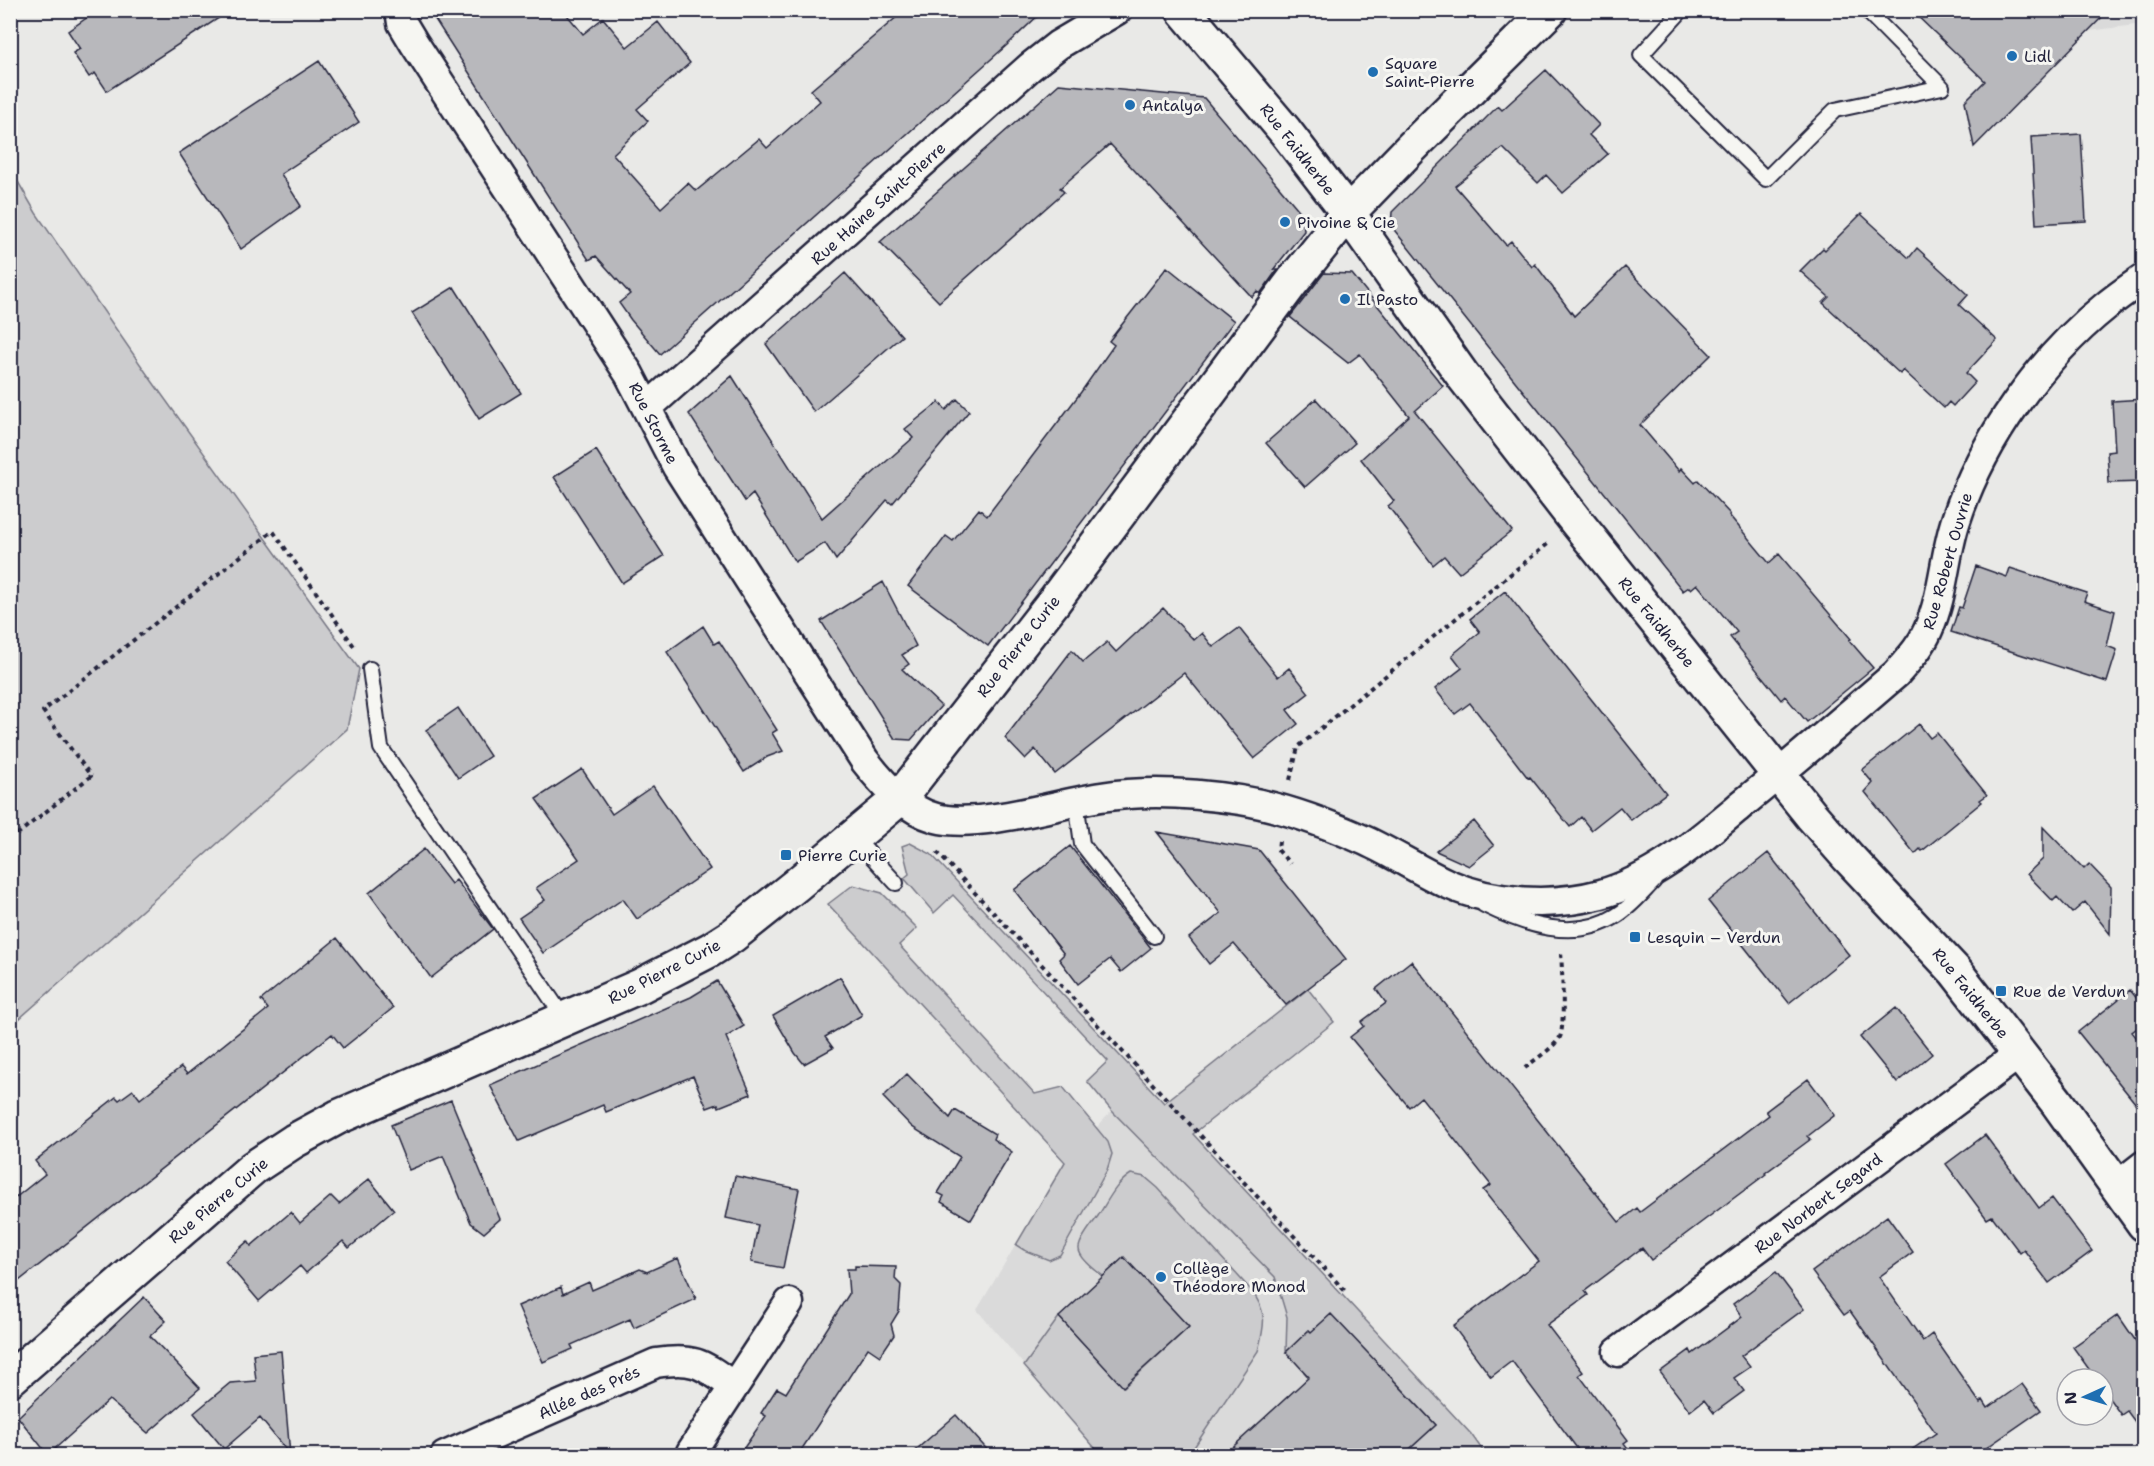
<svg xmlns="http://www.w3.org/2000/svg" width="2154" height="1466" viewBox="0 0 2154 1466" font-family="'Shantell Sans',sans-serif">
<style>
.built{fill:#dadada}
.green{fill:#ccccce;stroke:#777784;stroke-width:1.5}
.building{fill:#b8b8bc;stroke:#22223b;stroke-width:1.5}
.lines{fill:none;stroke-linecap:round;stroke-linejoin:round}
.lane-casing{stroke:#22223b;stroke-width:18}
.street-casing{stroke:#22223b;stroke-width:33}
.secondary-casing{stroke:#22223b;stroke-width:38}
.path{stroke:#22223b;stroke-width:4;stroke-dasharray:4.5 4.5;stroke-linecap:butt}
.lane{stroke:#f6f6f2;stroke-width:14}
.street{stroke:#f6f6f2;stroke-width:28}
.secondary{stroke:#f6f6f2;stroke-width:33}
.poi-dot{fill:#1f6fb2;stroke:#f6f6f2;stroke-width:2}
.labels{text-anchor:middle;stroke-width:6;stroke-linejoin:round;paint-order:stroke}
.poi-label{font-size:16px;fill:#22223b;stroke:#f6f6f2;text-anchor:start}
.street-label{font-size:16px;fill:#22223b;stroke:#f6f6f2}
</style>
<rect width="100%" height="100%" fill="#e9e9e7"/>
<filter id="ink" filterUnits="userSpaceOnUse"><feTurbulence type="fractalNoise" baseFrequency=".0167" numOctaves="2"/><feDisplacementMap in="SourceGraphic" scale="12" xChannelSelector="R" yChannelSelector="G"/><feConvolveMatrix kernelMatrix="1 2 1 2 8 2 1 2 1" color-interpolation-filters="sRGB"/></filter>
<g filter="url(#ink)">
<!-- built -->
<path class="built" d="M2068 11H2143V24L2089 31Z
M1141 1079 1471 1434 1486 1455H1101L977 1310 1065 1162Z"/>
<!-- green -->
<path class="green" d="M10 168 36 213 147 374 359 669 347 729 11 1026Z
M910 843 931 854 1164 1103 1308 989 1334 1022 1193 1134 1471 1434 1486 1455H1403L1436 1425 1380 1365 1334 1408 1304 1372 1328 1349 1309 1330 1286 1352 1287 1317 1275 1277 1111 1110 1087 1081 1108 1061 953 895 934 913 904 878 909 874 902 846Z
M853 885 882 893 917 928 899 945 1035 1094 1063 1087 1108 1142 1112 1154 1107 1170 1060 1255 1049 1260 1024 1250 1016 1245 1065 1162 828 904Z
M1131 1174 1145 1177 1158 1188 1250 1289C1268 1311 1265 1325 1258 1351L1189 1455H1101L1024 1366 1059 1317 1124 1387 1188 1328C1169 1316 1077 1269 1079 1248 1080 1238 1092 1225 1098 1216 1108 1201 1115 1184 1131 1174Z"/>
<!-- building -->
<path class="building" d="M98 10H231L107 91 95 73 89 77 73 53 80 49 68 31Z
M429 10H563L583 34 603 18 627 47 658 22 690 63 637 109 648 121 613 154 661 208 688 183 696 191 759 139 767 148 820 101 811 90 905 10H1044L1007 45 660 354 631 320 619 303 630 294 596 256 589 260Z
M1911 10H2109L1974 147 1965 101 1985 81Z
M319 61 359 122 281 174 301 206 241 249 179 153Z
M1546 70 1599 125 1589 135 1608 154 1563 193 1546 175 1538 183 1503 148 1455 186 1506 245 1511 241 1532 267 1535 264 1574 316 1625 267 1711 355 1640 425 1679 471 1681 468 1695 483 1698 480 1730 514 1729 515 1769 563 1779 554 1851 639 1849 640 1873 668 1807 722 1785 696 1781 700 1730 637 1737 632 1697 584 1691 589 1689 587 1683 591 1391 226 1392 212 1498 106 1502 110Z
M1059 84 1204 98 1303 215 1304 231 1273 270H1277L1260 294 1257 291 1252 297 1110 144 1060 188 1064 192 939 302 880 242Z
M2081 134 2086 221 2036 224 2031 137Z
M1861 214 1909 258 1917 248 1954 282 1968 295 1959 305 1997 340 1966 373 1975 382 1953 406 1949 402 1944 408 1903 370 1900 374 1823 303 1829 297 1800 271 1823 248 1825 250Z
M1167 267 1234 321 988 646 908 586 946 536 953 541 979 509 987 516 1081 392 1114 345 1109 341Z
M845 273 902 336 814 412 766 344Z
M1324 273 1352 274 1443 386 1415 411 1512 531 1459 573 1444 556 1433 565 1388 506 1394 501 1361 459 1409 416 1360 354 1348 363 1290 317Z
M454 287 521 393 479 419 412 313Z
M732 376 822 518 913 438 905 429 939 402 946 410 957 399 969 411 892 504 887 500 836 560 825 543 795 562 753 494 745 501 689 414Z
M1316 399 1355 443 1305 487 1266 443Z
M2144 399V482L2109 483 2107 452 2115 451 2112 401Z
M596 450 664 556 622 583 554 477Z
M1976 566 2007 577 2010 568 2087 593 2084 601 2115 611 2107 646 2117 650 2107 682 1951 632 1959 607 1962 608Z
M883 582 916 646 902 655 909 664 902 669 941 706 911 740 895 739 821 621Z
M1505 591 1666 793 1631 820 1620 807 1591 830 1581 817 1570 827 1530 777 1528 778 1470 703 1455 714 1435 689 1462 668 1452 655 1480 632 1470 619Z
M1163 608 1194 640 1202 633 1213 647 1239 628 1278 677 1289 668 1309 693 1287 710 1298 724 1254 759 1184 673 1055 774 1035 749 1025 759 1005 738 1072 650 1083 662 1107 642 1116 652Z
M703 626 714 644 719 641 777 730 772 733 783 751 767 757 744 772 667 652Z
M458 708 490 756 458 778 426 730Z
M1919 724 1930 738 1937 733 1987 795 1980 800 1982 802 1922 851 1920 849 1915 854 1865 792 1873 783 1862 770Z
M582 769 612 814 653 786 710 869 637 919 623 899 543 953 519 918 545 900 536 888 579 859 536 799Z
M1474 821 1494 846 1469 866 1436 851Z
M2043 827 2084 869 2089 864 2111 887 2110 934 2085 902 2072 913 2057 897 2053 901 2027 874 2043 859Z
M1157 832 1259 850 1346 959 1286 1005 1234 944 1209 964 1189 938 1221 913Z
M1070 846 1151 948 1121 972 1110 959 1078 984 1059 959 1064 954 1014 890Z
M424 849 451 884 456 880 493 929 431 978 369 893Z
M1768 853 1849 955 1789 1003 1708 901Z
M337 938 393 1008 343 1048 332 1034 10 1288V1202L45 1174 35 1161 116 1097 119 1100 133 1090 140 1099 181 1067 187 1074 268 1009 261 1000Z
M1411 961 1619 1222 1637 1208 1640 1212 1769 1115 1766 1111 1808 1079 1835 1115 1808 1136 1811 1139 1765 1173 1766 1174 1651 1260 1642 1248 1585 1291 1588 1295 1547 1325 1583 1372 1579 1375 1628 1440 1624 1443 1633 1455H1582L1512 1361 1491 1377 1453 1326 1539 1261 1483 1190 1491 1185 1421 1097 1409 1107 1350 1037 1364 1026 1361 1022 1386 1003 1376 989Z
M840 977 862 1015 825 1037 833 1048 804 1064 795 1053 773 1016Z
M717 981 744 1026 726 1037 751 1094 719 1107 718 1104 707 1108 693 1076 606 1112 603 1105 519 1141 490 1085 691 997Z
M2130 990 2144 1007V1023L2132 1032 2144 1047V1114L2078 1032Z
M1896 1008 1932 1054 1897 1083 1860 1037Z
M907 1074 950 1118 955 1110 995 1134 993 1139 1012 1152 971 1220 941 1202 944 1196 938 1193 960 1157 912 1127 883 1097Z
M451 1100 500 1219 484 1233 471 1223 443 1156 409 1170 391 1125Z
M1985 1135 2039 1208 2052 1198 2092 1251 2049 1283 2024 1250 2020 1253 1992 1216 1987 1219 1946 1164Z
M735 1176 799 1189 783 1268 751 1262 758 1225 726 1218Z
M369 1179 394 1210 349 1248 343 1241 306 1273 300 1266 259 1301 225 1261 248 1241 251 1246 291 1212 300 1223 331 1196 339 1204Z
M1887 1216 1913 1252 1879 1277 1923 1341 1932 1334 1980 1403 1983 1400 1988 1408 2022 1384 2041 1410 1976 1455H1904L1936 1433 1850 1311 1844 1315 1812 1272Z
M1124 1257 1189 1327 1123 1387 1059 1317Z
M678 1258 696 1299 634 1328 630 1319 571 1345 573 1349 543 1362 518 1306 561 1287 563 1294 589 1282 592 1290 640 1269 647 1272Z
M855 1266 896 1267 895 1279 901 1285 899 1311 891 1324 894 1335 880 1356 868 1348 798 1455H739L766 1416 761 1413 777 1388 786 1393 849 1294 847 1269H855Z
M1776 1272 1804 1309 1741 1356 1750 1367 1734 1378 1744 1391 1714 1413 1704 1400 1690 1411 1660 1372 1690 1350 1692 1354 1742 1317 1733 1304Z
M144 1297 166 1321 150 1336 200 1388 148 1433 109 1400 48 1455 18 1417Z
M1331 1314 1436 1425 1403 1455H1224L1309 1377 1286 1352 1309 1330 1311 1332Z
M2118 1315 2144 1353V1434L2127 1411 2121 1415 2103 1390V1379H2096L2073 1347Z
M281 1351 290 1455 260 1418 224 1449 194 1413 230 1383 256 1381 253 1354Z
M956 1415 992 1455H910Z"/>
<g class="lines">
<!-- lane casing -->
<g class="lane-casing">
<path id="lane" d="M1682 10 1641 55 1766 179 1835 110 1942 87 1866 10
M370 669 381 748 564 1018
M1076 801 1082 844 1154 936
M854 837 896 883
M1484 905C1525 925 1574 942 1616 916 1631 907 1642 893 1654 881"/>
</g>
<!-- street casing -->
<g class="street-casing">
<path id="street" d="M400 10 402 23 414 43 629 374 677 467 865 761C883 784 906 810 936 818 979 829 1056 804 1101 797 1146 790 1195 793 1240 800 1283 807 1326 823 1366 841 1394 854 1420 871 1448 884 1493 904 1553 907 1601 894 1655 879 1699 840 1741 805 1794 762 1845 718 1896 674 1908 660 1921 647 1928 630 1944 595 1944 556 1956 520 1982 440 2041 358 2107 305 2118 296 2131 287 2144 278
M648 407 1030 67 1058 45 1117 10
M2117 1186 2144 1165
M1618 1352 2019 1054
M691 1452 789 1303
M445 1456 656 1363C695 1357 702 1364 733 1386"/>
</g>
<!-- secondary casing -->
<g class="secondary-casing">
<path id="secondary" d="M1183 10 1285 131 1348 213 1463 376 1575 520 1811 815 1848 857 1955 971 2056 1101 2144 1224
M10 1379 253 1168 294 1141 338 1117 640 986 710 950 732 936 796 885 900 798 1055 600 1293 281 1348 213 1412 147 1550 10"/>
</g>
<!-- path -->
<path class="path" d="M1290 780 1298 747 1550 542
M10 840 91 776 43 711 273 531 356 649
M1279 841 1278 850 1290 864
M937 852 1346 1292
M1525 1068C1535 1059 1553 1049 1560 1037 1565 1027 1562 967 1561 952"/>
<!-- lane -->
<use href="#lane" class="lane"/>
<!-- street -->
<use href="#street" class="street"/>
<!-- secondary -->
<use href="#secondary" class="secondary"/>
</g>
</g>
<!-- markers -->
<g class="poi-dot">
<circle cx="2012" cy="56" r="6"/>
<circle cx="1373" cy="72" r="6"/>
<circle cx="1130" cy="105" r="6"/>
<circle cx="1285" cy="222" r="6"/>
<circle cx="1345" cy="299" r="6"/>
<rect x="780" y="849" width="12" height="12" rx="3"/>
<rect x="1629" y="931" width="12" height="12" rx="3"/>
<rect x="1995" y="985" width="12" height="12" rx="3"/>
<circle cx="1161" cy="1277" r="6"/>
</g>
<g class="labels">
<!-- poi labels -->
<g class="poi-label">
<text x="2024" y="62">Lidl</text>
<text x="1385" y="69">Square<tspan x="1385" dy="18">Saint-Pierre</tspan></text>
<text x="1142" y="111">Antalya</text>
<text x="1297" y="228">Pivoine &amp; Cie</text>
<text x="1357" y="305">Il Pasto</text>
<text x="798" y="861">Pierre Curie</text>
<text x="1647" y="943">Lesquin – Verdun</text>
<text x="2013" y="997">Rue de Verdun</text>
<text x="1173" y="1274">Collège<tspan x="1173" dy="18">Théodore Monod</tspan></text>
</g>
<!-- street labels -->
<g class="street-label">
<text transform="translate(1298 149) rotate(52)" y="6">Rue Faidherbe</text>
<text transform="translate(878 203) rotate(-42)" y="6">Rue Haine Saint-Pierre</text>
<text transform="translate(654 423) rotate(63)" y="6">Rue Storme</text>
<text transform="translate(1947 561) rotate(-74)" y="6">Rue Robert Ouvrie</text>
<text transform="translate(1657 622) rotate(51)" y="6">Rue Faidherbe</text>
<text transform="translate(1018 646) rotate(-52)" y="6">Rue Pierre Curie</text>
<text transform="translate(664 971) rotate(-27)" y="6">Rue Pierre Curie</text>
<text transform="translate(1971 993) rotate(51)" y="6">Rue Faidherbe</text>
<text transform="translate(218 1200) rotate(-40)" y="6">Rue Pierre Curie</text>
<text transform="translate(1818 1203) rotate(-37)" y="6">Rue Norbert Segard</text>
<text transform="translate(589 1392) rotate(-24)" y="6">Allée des Prés</text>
</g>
</g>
<!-- margin -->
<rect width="2154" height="1466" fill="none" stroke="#f6f6f2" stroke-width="36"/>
<rect x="18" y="18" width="2118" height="1430" fill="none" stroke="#22223b" stroke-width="2" filter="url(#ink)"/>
<!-- north arrow -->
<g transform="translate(2085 1397) rotate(266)"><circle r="28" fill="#f6f6f2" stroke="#a1a1a9" stroke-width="1.5"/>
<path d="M0-4.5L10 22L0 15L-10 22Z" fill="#1f6fb2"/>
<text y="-9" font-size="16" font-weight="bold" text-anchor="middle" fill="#22223b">N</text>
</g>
</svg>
